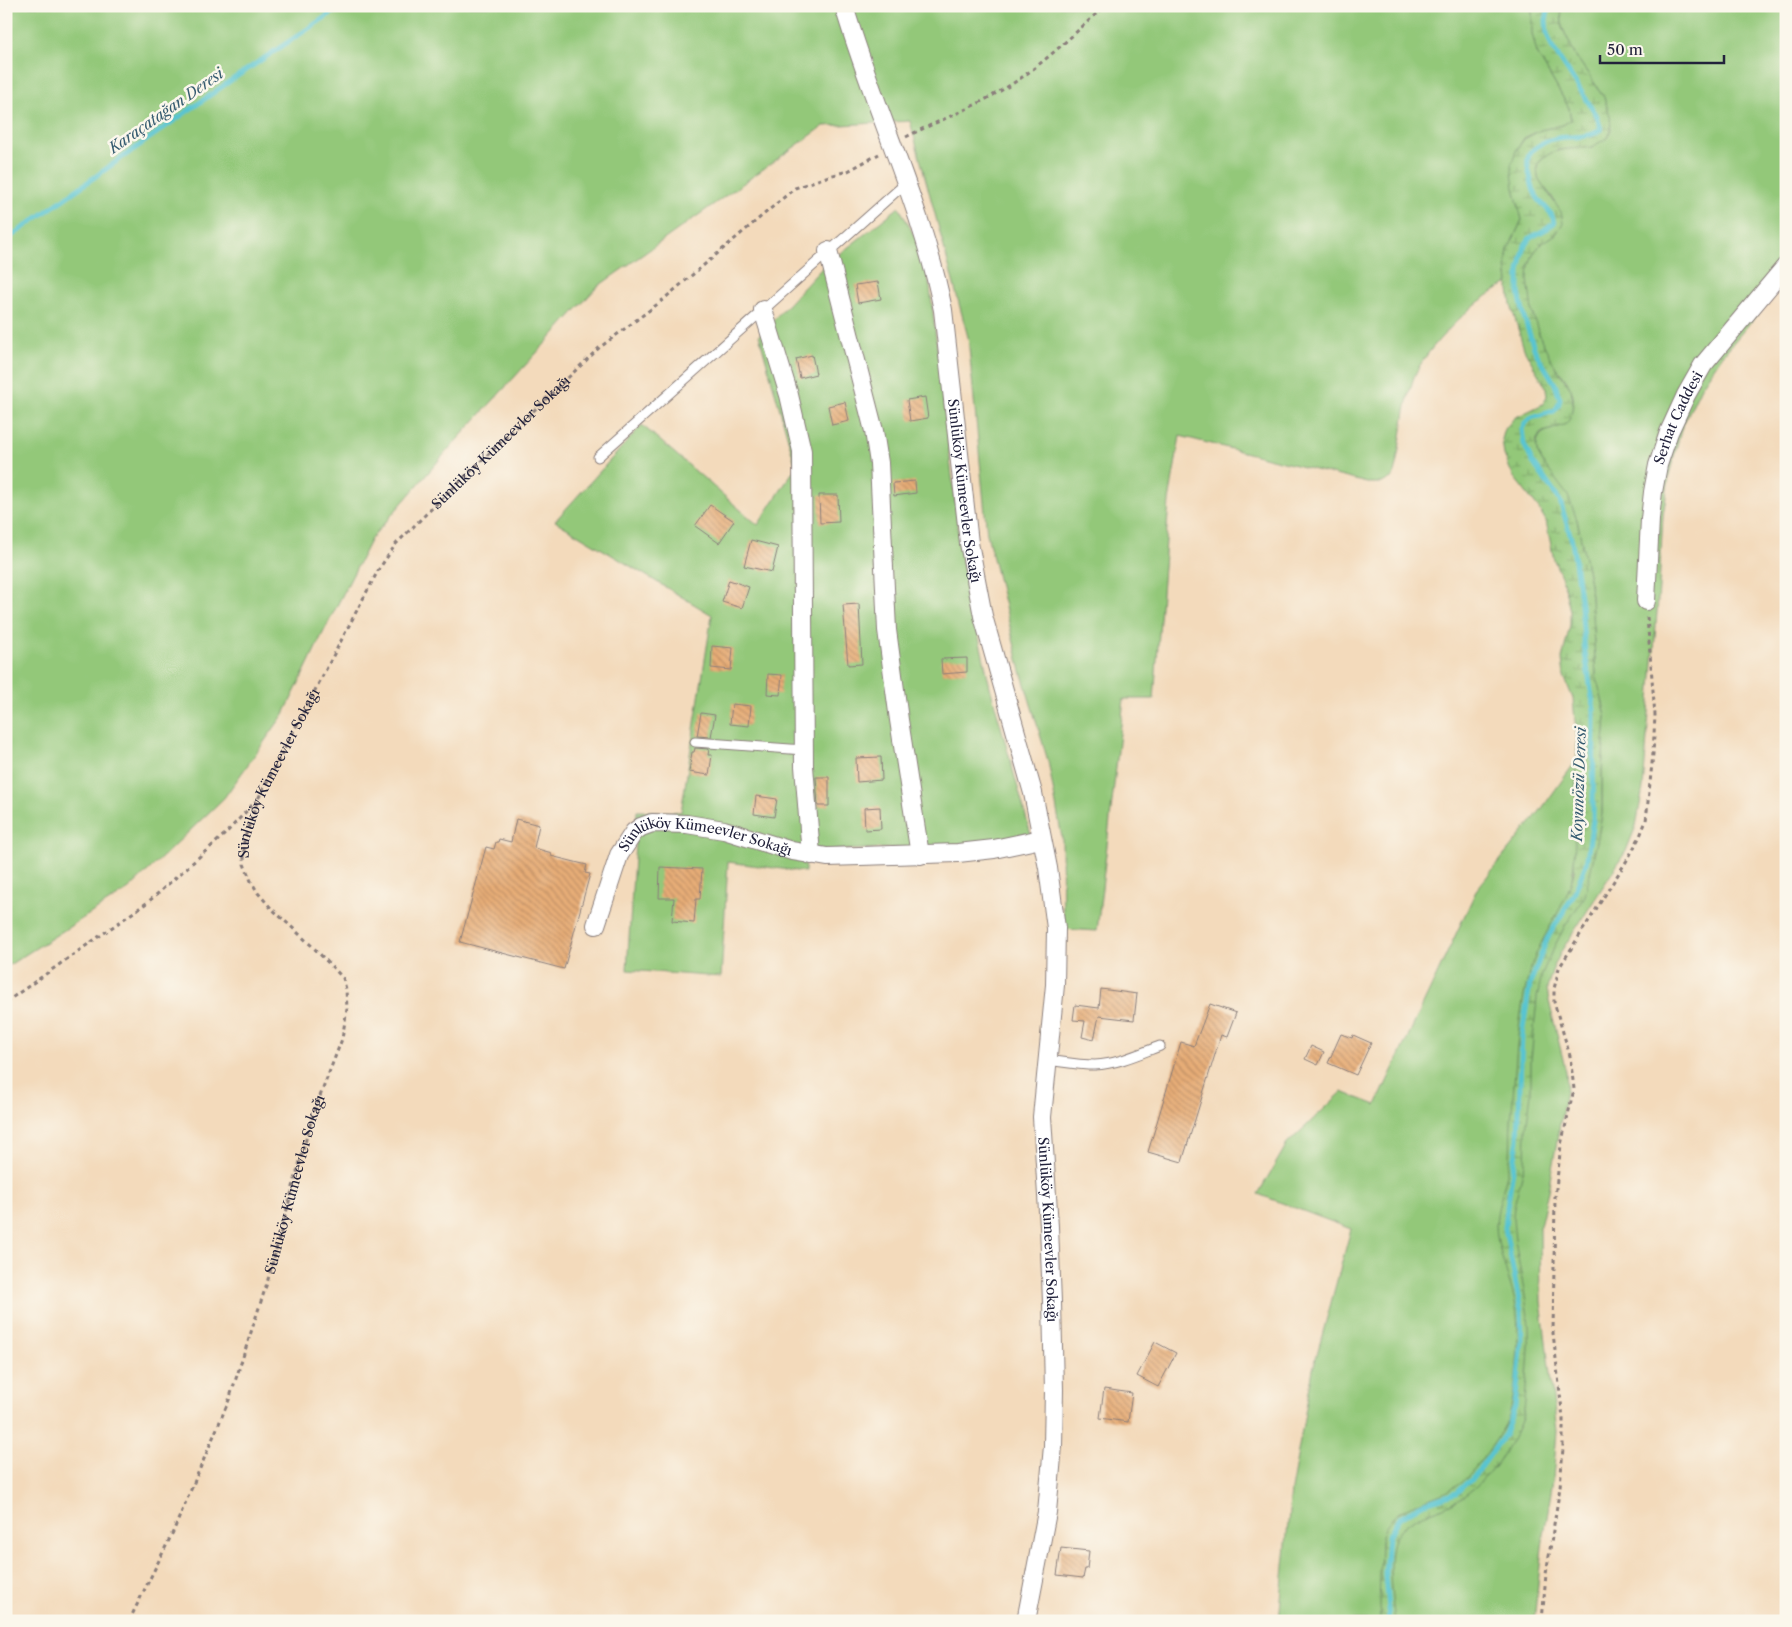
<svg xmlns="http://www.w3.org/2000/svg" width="1792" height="1627" viewBox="0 0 1792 1627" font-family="'Libre Caslon Text',serif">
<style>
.green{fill:#93c879;stroke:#5a755a}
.wetland{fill:url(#wetland-marsh);stroke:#5a755a}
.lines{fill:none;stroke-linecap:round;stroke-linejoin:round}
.stream{stroke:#58c4d1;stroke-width:5}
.building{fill:url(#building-back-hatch)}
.lane-casing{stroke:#8a7e7b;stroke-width:11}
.street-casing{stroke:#8a7e7b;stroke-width:20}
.path{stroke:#8a7e7b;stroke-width:3;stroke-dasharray:4 4;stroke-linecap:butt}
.lane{stroke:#fff;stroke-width:9}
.street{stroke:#fff;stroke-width:18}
.labels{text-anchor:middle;stroke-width:5;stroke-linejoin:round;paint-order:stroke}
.street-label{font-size:14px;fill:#22223b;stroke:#fbf7ec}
.water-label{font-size:15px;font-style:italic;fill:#355b70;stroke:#fbf7ec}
</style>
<defs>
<pattern id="wetland-marsh" width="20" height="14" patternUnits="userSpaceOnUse" patternTransform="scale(1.25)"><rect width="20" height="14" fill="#93c879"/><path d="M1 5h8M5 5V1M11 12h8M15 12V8" fill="none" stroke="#78a264"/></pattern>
<pattern id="building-back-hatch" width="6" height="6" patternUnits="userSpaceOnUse" patternTransform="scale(1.25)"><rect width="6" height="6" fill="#e7ad77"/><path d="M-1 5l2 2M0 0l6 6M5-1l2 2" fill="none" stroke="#bb8c63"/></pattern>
</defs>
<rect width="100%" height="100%" fill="#fbf7ec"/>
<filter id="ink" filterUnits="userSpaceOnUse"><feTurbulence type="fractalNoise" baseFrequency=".02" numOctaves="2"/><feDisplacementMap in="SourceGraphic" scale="10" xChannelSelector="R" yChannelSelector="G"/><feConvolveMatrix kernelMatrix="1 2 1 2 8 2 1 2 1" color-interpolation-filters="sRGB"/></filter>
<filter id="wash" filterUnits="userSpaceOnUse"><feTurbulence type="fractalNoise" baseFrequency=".0096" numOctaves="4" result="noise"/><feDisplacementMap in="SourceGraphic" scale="20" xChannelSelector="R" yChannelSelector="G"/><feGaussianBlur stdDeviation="1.12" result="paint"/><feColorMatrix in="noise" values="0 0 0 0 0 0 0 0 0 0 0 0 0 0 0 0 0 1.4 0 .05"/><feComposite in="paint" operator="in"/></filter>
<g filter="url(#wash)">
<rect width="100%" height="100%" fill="#f3dabb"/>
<!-- green -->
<path class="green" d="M6 6H1532L1537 53 1569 108 1571 120 1563 125 1541 130 1524 138 1516 151 1520 209 1522 220 1508 250 1506 266 1508 283C1495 291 1481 299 1470 309 1451 326 1421 356 1413 380 1402 411 1402 445 1393 477L1382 483H1367L1180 436 1169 501 1154 699H1124L1097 931 1063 929 1062 838 1048 761 1021 671 987 534 968 337 910 121 824 126 597 287 446 452 371 539 320 639 284 714 224 798 129 889 6 967Z
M1561 6H1786V280L1722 356 1701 387 1682 427 1670 471 1663 515 1659 587 1643 788 1636 826 1626 851 1562 950 1552 971 1547 989 1549 1001 1566 1072 1567 1085 1548 1191 1540 1226 1541 1301 1557 1431 1553 1480 1542 1547 1534 1621H1279L1291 1490 1313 1369 1351 1229 1258 1194 1287 1144 1342 1092 1376 1105 1477 889 1540 811 1576 761V848L1571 886 1584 895 1597 842 1602 814V770L1606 716 1596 675 1590 584 1577 520 1537 452C1533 417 1570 442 1573 403 1575 387 1562 376 1553 363 1537 339 1518 281 1533 254 1538 244 1548 239 1556 234 1556 225 1558 211 1555 203 1553 195 1541 186 1538 177 1529 148 1574 148 1592 147L1604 97 1575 55 1562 27Z
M899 207 921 248 930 287 962 562 990 687 1031 835 929 847 805 851V872L728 862 721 977 627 970 637 811 681 812 712 615 555 521 642 425 758 525 796 467 759 335 822 268Z"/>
<!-- wetland -->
<path class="wetland" d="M1532 6H1561L1562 27 1575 55 1604 97 1610 116 1611 131 1607 138 1592 147 1557 150 1542 158 1537 165 1538 178 1561 212 1563 223 1556 234 1541 244 1533 254 1529 265 1528 279 1532 311 1539 335 1553 363 1571 389 1573 402 1571 417 1566 424 1541 433 1536 441 1537 452 1544 464 1568 496 1577 520 1590 584 1596 675 1606 716 1602 770V814L1597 842 1585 896 1565 926 1551 953 1542 974 1537 998 1531 1060V1094L1526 1129 1525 1164 1514 1206 1513 1218C1515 1254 1526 1290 1529 1327 1530 1345 1528 1362 1527 1379 1525 1393 1526 1408 1521 1421 1508 1453 1483 1487 1452 1503 1435 1512 1407 1517 1396 1535 1385 1554 1392 1599 1395 1621H1380L1379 1606 1381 1541C1387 1502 1432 1504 1459 1484 1472 1475 1503 1433 1508 1418 1517 1392 1521 1328 1515 1302 1510 1279 1496 1247 1496 1225 1497 1203 1507 1181 1510 1159 1511 1146 1510 1133 1511 1121 1516 1070 1516 1017 1531 968 1541 934 1567 906 1574 872L1577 742 1573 699 1564 676 1562 659 1570 625V611L1563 581 1554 560 1546 521 1539 509 1513 476 1504 455 1502 439 1505 429 1514 418 1543 404 1547 396 1546 388 1524 349 1511 305 1506 266 1508 250 1522 220 1514 188 1511 165 1516 151 1524 139 1541 130 1563 125 1571 120 1569 108 1537 53 1532 34Z"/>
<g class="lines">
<!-- stream -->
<path class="stream" d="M6 240 230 81 342 6
M1389 1621 1385 1574 1388 1536 1399 1518 1422 1504 1456 1493 1477 1473 1505 1434 1515 1406 1522 1341 1521 1311 1505 1228 1507 1207 1518 1139 1522 1035 1530 984 1547 939 1573 896 1586 864 1593 820 1594 710 1585 653 1581 604 1572 541 1560 501 1532 461 1524 444 1522 429 1525 423 1531 418 1554 411 1558 406 1560 399 1555 384 1535 351 1524 317 1519 292V271L1525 245 1530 238 1548 228 1554 223C1553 212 1546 209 1540 201 1533 193 1532 185 1530 176 1525 157 1527 151 1545 142 1563 132 1585 143 1601 129L1596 114 1552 47 1547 34 1546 20 1549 6"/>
</g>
<g id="blocks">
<!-- building -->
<path class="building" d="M878 282 881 299 858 303 855 285Z
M812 355 816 374 800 378 796 359Z
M925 397 928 418 910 421 907 400Z
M845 402 849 421 832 425 828 406Z
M915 481 916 493 894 496 893 483Z
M819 495H838L839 522 820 523Z
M710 505 734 521 719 543 695 526Z
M751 540 778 547 772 572 744 566Z
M729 580 749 587 742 608 722 602Z
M859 604 862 664 848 665 843 605Z
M712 646 733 648 731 670 711 668Z
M967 658V672L942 674 941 659Z
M768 674 782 675 780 695 767 694Z
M732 704 751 706 749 726 730 724Z
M701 713 715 715 711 737 697 736Z
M695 748 709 749 708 755H712L709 775 689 772 692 752H694Z
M881 757 882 780 857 782 856 758Z
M816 777H829V806H818Z
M756 796 777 799 774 817 754 814Z
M880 807 881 829 865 830 864 808Z
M516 819 539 825 534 848 552 853 551 856 587 865 585 873 590 874 564 969 460 942 486 847 494 849 496 842H498L499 839 511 842Z
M660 867 702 869 700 899H696L694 923 672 921 674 898H659Z
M1101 989 1137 994 1134 1020 1099 1016 1094 1040 1082 1037 1085 1021 1073 1020 1075 1005 1099 1008Z
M1210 1004 1236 1013 1227 1037 1221 1035 1182 1162 1148 1152 1181 1042 1194 1046Z
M1341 1034 1352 1038 1353 1035 1371 1043 1356 1075 1328 1063Z
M1311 1046 1324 1052 1318 1065 1305 1059Z
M1155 1342 1176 1353 1158 1387 1137 1376Z
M1104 1389 1132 1393 1128 1422 1100 1418Z
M1061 1548 1089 1551 1087 1569H1085L1083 1578 1057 1575Z"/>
</g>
</g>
<g filter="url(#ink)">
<use href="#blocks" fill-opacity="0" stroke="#8a7e7b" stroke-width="1"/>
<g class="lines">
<!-- lane casing -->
<g class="lane-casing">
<path id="lane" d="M598 457 907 182
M695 742 804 750
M1048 1060C1063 1062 1079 1065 1095 1065 1117 1064 1139 1054 1160 1046"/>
</g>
<!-- street casing -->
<g class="street-casing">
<g id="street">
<path id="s2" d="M844 6C874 109 922 205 943 310L969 543 983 616 1033 793 1048 868 1056 928 1055 985 1042 1117 1049 1227 1052 1302 1054 1390 1053 1446 1047 1512 1026 1621"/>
<path d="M828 251 874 431 879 463 887 630 899 720 920 855"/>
<path d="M763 310 789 395 802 451 804 766 811 855"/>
<path id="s3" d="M1646 601 1650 519 1653 492 1658 465 1669 432 1686 395 1703 365 1786 266"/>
<path id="s4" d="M596 925 619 855 634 832 641 827 652 823 687 824 724 830 792 851 827 857 958 853 994 849 1041 839"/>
</g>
</g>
<!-- path -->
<g class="path">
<path d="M906 137C935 122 966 111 995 94 1036 72 1070 37 1105 6"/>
<path d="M6 1002 148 902 224 835 256 801"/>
<path id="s1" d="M129 1621 173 1532 229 1400 267 1283 312 1117 342 1039 347 1009 346 989 343 978 312 946 271 908 258 893 251 881 244 864V840L258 799 365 595 379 569 396 544 426 514 599 348 659 303 795 188 829 176 848 171 879 154"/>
<path d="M1542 1621 1546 1574 1560 1487 1563 1448V1419L1553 1333 1555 1197 1561 1145 1574 1089 1570 1056 1554 1002V989L1559 968 1629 857 1640 836 1646 821 1653 754 1655 715 1647 617"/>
</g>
<!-- lane -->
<use href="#lane" class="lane"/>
<!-- street -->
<use href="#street" class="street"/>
</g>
</g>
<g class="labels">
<!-- street labels -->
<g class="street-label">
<text dy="5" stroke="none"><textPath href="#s3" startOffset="188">Serhat Caddesi</textPath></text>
<text dy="5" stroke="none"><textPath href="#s1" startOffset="1339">Sünlüköy Kümeevler Sokağı</textPath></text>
<text dy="5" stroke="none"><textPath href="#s2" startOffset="502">Sünlüköy Kümeevler Sokağı</textPath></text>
<text dy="5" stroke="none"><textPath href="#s1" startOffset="934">Sünlüköy Kümeevler Sokağı</textPath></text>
<text dy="5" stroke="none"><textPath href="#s4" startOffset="172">Sünlüköy Kümeevler Sokağı</textPath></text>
<text dy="5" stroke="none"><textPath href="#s1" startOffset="468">Sünlüköy Kümeevler Sokağı</textPath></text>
<text dy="5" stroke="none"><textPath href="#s2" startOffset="1252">Sünlüköy Kümeevler Sokağı</textPath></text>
</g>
<!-- water labels -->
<g class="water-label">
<text transform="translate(166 111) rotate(-35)" y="5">Karaçatağan Deresi</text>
<text transform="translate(1579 784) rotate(-88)" y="5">Koyunözü Deresi</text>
</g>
</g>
<!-- margin -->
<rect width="1792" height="1627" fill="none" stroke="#fbf7ec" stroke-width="25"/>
<!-- scale -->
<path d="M1600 55v8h124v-8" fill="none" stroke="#22223b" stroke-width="2.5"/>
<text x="1607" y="55" font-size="15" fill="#22223b" stroke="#fbf7ec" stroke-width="4" paint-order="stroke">50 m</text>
</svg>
